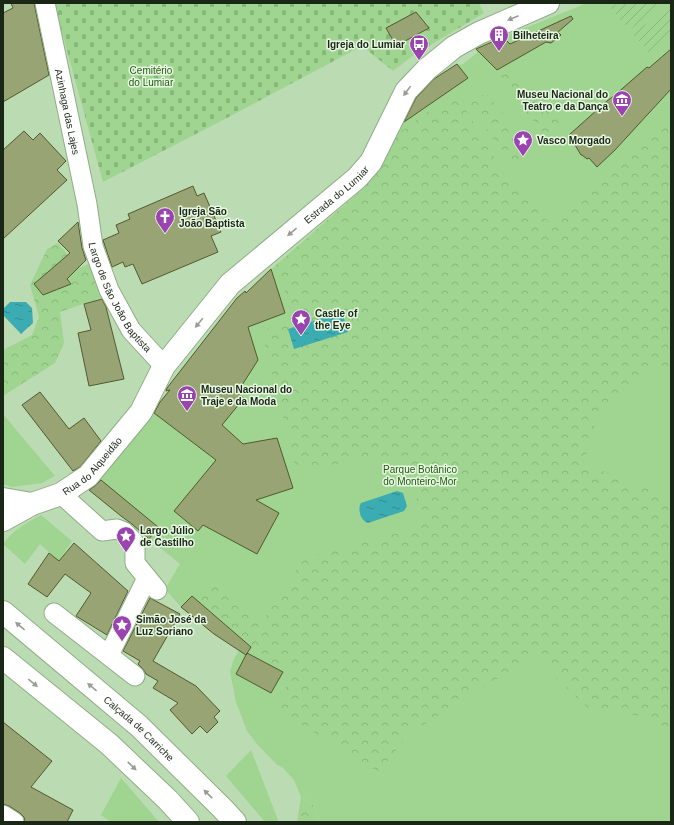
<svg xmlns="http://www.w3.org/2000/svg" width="674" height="825" viewBox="0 0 674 825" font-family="Helvetica,sans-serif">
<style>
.green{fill:#9fd590}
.forest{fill:url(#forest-crowns)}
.cemetery{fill:url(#cemetery-stones)}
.garden{fill:url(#garden-furrows)}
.water{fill:url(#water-ripples)}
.building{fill:#99a475;stroke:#515a2e}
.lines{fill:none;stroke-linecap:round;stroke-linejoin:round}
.minor-casing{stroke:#8fae86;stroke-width:21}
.tertiary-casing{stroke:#8fae86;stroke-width:24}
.trunk-casing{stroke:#8fae86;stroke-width:24}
.minor{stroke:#fff;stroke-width:19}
.tertiary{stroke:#fff;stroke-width:22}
.trunk{stroke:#fff;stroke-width:22}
.oneway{fill:#989d96}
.labels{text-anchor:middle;stroke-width:3;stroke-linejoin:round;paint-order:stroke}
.poi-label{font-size:10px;font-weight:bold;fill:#1a2616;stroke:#e7f8e2;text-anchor:start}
.park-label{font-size:10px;fill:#245910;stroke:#e7f8e2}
.street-label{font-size:10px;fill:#1a2616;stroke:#e7f8e2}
</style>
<defs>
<pattern id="forest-crowns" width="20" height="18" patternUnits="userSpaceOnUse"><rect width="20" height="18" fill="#9fd590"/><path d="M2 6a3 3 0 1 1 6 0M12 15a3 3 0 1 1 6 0" fill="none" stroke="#88b77b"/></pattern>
<pattern id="cemetery-stones" width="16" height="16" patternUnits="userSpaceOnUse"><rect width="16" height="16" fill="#9fd590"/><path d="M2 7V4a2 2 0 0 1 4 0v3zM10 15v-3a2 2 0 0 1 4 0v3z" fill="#88b77b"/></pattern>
<pattern id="garden-furrows" width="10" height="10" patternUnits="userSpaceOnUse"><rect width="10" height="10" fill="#9fd590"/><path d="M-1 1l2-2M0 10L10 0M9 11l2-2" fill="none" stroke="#88b77b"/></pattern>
<pattern id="water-ripples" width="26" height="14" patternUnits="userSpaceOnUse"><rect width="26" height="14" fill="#3badb2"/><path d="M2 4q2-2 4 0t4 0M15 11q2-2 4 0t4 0" fill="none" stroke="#318d90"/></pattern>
</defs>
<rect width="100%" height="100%" fill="#bbdcb2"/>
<!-- green -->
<path class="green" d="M587 3H671V822H320L316 809 307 799 306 801 301 797 294 780 282 767 277 765 257 744 247 731 236 702 230 672 233 661 239 650 214 634 181 607 165 589 180 564 88 489 174 384 172 382 237 298 245 291 246 293 276 265 364 188 381 166 409 102 420 90 457 64 459 65 463 64 477 53V52L476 49 503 37Z
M3 414 55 476 42 483 12 487 3 484Z
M41 515 72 541 59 561 40 544 25 564 3 544C14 529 25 524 41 515Z
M251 750 278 820V822H265L226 776Z
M121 778 159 822H111L101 815Z"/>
<!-- forest -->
<path class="forest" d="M510 70 564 128 550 140 501 83 502 76Z
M455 92 511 185 555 228 597 182 671 119V371L659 367 599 409 584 464 671 497V734L653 718 589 709 533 656 409 734 379 772 280 712 290 669 239 651 198 602 214 576 264 619 304 558 421 527 410 455 296 469 262 332 294 313 290 307 276 265 364 188 381 166 396 135Z
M478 95H487L536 152 515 170 468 103Z
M58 243 79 268 93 262 103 297 60 312 64 343 55 363 3 396V350L32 335 39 317 30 285 47 249Z
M301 797 306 801 307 799 316 809 320 822H297Z"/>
<!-- cemetery -->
<path class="cemetery" d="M54 3H479L484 13 414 55 393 71 362 46 223 120 103 182Z"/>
<!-- garden -->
<path class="garden" d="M619 3H664L629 30 610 7Z
M671 5V37L650 54 633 34Z"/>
<!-- water -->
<path class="water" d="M10 302H26L32 308 33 323 21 334 3 315V309Z
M342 312 348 332 294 349 288 329Z
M397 491 403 493 407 506 404 511 368 523C361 521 357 509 361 503Z"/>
<!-- building -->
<path class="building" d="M11 3H34L49 75 3 102V13L13 8Z
M416 12 429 28 396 46 386 28Z
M571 16 573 19 558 32 561 35 555 40 551 43 546 42 497 70 476 49 503 37 510 44Z
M671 49V89L615 150 597 167 589 158 587 159 582 155H581L569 135 607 101 615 95 647 67 649 68Z
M457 64 468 78 404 122 416 98 434 79Z
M24 131 33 140 40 133 66 161 57 170 67 180 3 239V150Z
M193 186 197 196 204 193 221 232 211 236 218 252 142 284 133 264 125 267 123 262 112 267 103 240 119 233 116 225 130 219 128 214Z
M78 222 82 248 86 260 67 279 71 284 43 295 34 284 70 253 58 241Z
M271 269 285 313 248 327 258 360 237 393 244 398 222 425 243 444 277 438 293 488 256 500 279 513 257 554 203 525 198 531 174 511 216 460 154 413 160 402 170 390 166 391 167 388 237 298 245 291 246 293Z
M102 299 106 307 124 379 89 386 78 333 91 330 84 304Z
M40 392 69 429 84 418 101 441 80 467 73 471 22 405Z
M101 480 158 527 149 539 132 524 121 516 89 490 95 486Z
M74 543 128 591 107 635 76 616 91 593 65 574 47 597 28 584 49 553 59 561Z
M192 596 251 647 246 655 214 634 181 607Z
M150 598 180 614 153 661 196 686 220 711 214 717 218 722 207 733 200 726 192 734 170 710 178 703 153 688 158 681 146 674 145 672 142 668 138 664 140 661 123 651Z
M247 653 283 672 271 693 236 674Z
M3 722 52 761 31 787 73 810 67 822H25L24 817 20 813 9 806 3 804Z"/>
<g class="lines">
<!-- minor casing -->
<g class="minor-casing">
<g id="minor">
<path id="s1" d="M45 3 87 204 93 246 109 290 131 330 164 366"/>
<path d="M61 494 102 531 117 529 124 532 133 541 135 546V563L157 590"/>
<path d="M54 613 135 676"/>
<path d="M109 655 147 578"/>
<path d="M3 815 14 822"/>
</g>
</g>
<!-- tertiary casing -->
<g class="tertiary-casing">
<g id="tertiary">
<path d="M3 499 32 504"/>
<path id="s2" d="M3 520 32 504 61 494 88 476 141 412 164 366 230 284 357 178 371 162 406 91 427 69 454 47 479 33 548 3"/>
</g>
</g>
<!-- trunk casing -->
<g class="trunk-casing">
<g id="trunk">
<path id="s3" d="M3 612 139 726 222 808 235 822"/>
<path d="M3 658 109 744 168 800 188 822"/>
</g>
</g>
<!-- minor -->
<use href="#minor" class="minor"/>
<!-- tertiary -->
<use href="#tertiary" class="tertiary"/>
<!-- trunk -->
<use href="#trunk" class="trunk"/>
</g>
<!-- one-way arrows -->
<defs><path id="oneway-solid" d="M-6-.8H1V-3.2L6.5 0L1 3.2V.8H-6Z"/></defs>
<g class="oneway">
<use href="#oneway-solid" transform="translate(513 18) rotate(157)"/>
<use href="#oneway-solid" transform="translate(407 91) rotate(126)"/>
<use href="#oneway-solid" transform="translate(292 232) rotate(140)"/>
<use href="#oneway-solid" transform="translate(199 323) rotate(129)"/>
<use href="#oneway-solid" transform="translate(20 626) rotate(-140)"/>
<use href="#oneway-solid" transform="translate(33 683) rotate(39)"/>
<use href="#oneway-solid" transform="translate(92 687) rotate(-140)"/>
<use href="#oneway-solid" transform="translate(132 766) rotate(44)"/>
<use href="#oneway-solid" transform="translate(208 794) rotate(-136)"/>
</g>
<!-- icons -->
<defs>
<g id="building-pin" transform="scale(1)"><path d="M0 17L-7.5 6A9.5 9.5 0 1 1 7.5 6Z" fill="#9b44b1" stroke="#e7f8e2"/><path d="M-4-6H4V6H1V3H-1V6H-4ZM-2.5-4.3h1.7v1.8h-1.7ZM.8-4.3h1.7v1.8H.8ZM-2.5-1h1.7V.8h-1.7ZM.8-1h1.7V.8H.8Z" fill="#fff"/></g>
<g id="bus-pin" transform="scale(1)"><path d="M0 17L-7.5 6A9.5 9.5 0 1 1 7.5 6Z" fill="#9b44b1" stroke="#e7f8e2"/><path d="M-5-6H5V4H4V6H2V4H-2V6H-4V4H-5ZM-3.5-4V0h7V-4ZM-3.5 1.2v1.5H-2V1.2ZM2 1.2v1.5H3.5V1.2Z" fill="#fff"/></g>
<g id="museum-pin" transform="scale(1)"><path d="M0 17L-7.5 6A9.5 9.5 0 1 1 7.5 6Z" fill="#9b44b1" stroke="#e7f8e2"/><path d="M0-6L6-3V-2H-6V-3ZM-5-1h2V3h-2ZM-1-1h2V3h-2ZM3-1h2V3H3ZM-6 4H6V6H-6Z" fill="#fff"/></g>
<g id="sight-pin" transform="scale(1)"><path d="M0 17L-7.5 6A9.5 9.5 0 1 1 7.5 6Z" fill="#9b44b1" stroke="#e7f8e2"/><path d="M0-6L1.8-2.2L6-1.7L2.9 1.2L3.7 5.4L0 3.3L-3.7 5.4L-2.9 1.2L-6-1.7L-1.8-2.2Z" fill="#fff"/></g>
<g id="church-pin" transform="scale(1)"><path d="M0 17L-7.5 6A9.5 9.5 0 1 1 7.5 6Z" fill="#9b44b1" stroke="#e7f8e2"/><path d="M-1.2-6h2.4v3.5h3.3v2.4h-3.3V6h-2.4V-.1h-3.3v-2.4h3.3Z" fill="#fff"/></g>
</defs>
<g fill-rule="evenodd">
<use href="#building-pin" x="499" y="35"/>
<use href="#bus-pin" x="419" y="44"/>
<use href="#museum-pin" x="622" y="100"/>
<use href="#sight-pin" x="523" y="140"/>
<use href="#church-pin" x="165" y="217"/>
<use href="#sight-pin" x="301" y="319"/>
<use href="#museum-pin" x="187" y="395"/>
<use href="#sight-pin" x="126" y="536"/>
<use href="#sight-pin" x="122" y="625"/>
</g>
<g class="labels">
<!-- poi labels -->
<g class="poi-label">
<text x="513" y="39">Bilheteira</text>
<text x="405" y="48" text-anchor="end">Igreja do Lumiar</text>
<text x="608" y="98" text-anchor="end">Museu Nacional do<tspan x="608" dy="12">Teatro e da Dança</tspan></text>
<text x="537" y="144">Vasco Morgado</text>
<text x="179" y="215">Igreja São<tspan x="179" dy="12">João Baptista</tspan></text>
<text x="315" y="317">Castle of<tspan x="315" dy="12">the Eye</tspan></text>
<text x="201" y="393">Museu Nacional do<tspan x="201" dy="12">Traje e da Moda</tspan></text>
<text x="140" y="534">Largo Júlio<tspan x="140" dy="12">de Castilho</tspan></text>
<text x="136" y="623">Simão José da<tspan x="136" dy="12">Luz Soriano</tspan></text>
</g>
<!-- park labels -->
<g class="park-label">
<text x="151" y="74">Cemitério<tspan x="151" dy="12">do Lumiar</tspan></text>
<text x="420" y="473">Parque Botânico<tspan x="420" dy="12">do Monteiro-Mor</tspan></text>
</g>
<!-- street labels -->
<g class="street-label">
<text dy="4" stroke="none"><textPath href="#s1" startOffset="111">Azinhaga das Lajes</textPath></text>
<text dy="4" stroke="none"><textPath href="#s2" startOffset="475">Estrada do Lumiar</textPath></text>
<text dy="4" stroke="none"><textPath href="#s1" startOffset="306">Largo de São João Baptista</textPath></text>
<text dy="4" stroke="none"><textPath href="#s2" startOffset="106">Rua do Alqueidão</textPath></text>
<text dy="4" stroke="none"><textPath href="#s3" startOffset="179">Calçada de Carriche</textPath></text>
</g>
</g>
<!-- border -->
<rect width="674" height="825" fill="none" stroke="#1a2616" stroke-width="8"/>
</svg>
